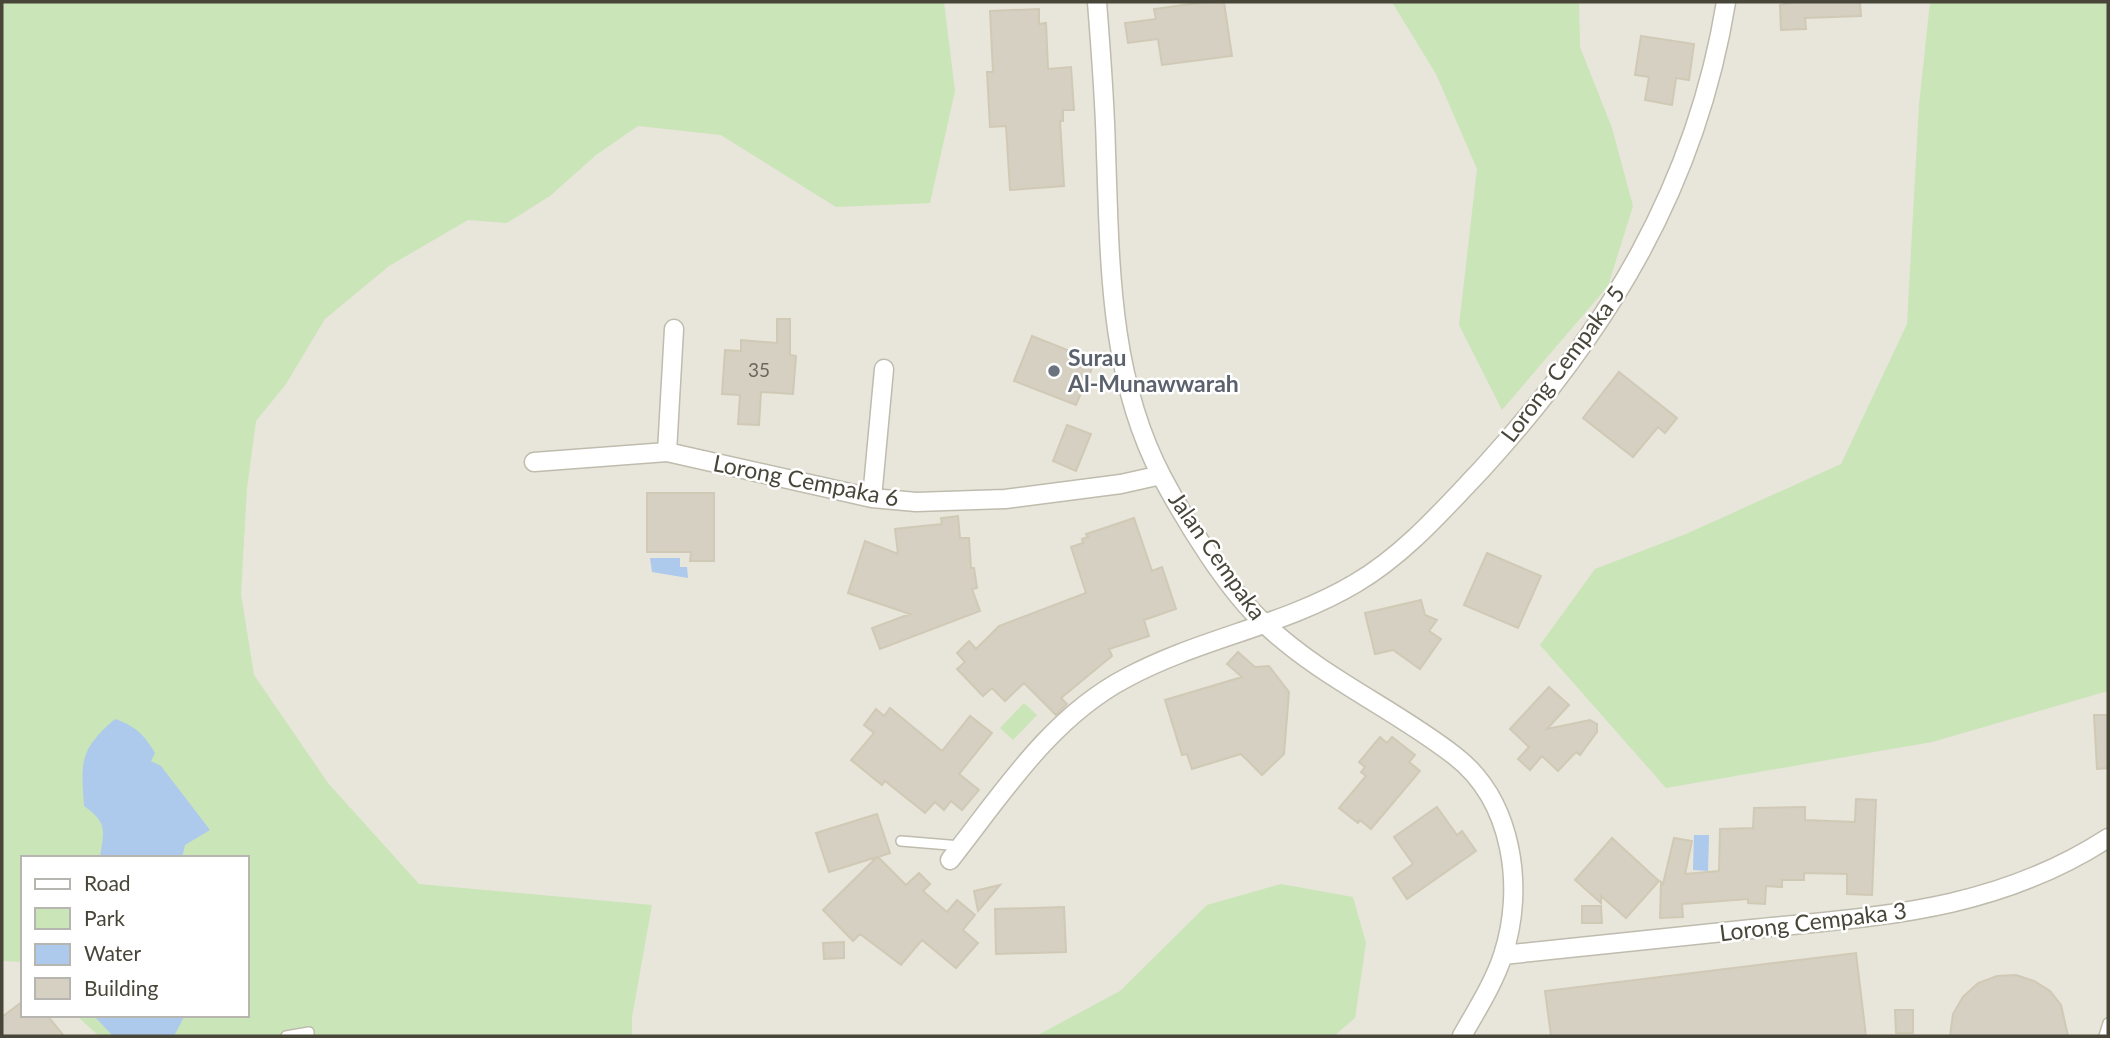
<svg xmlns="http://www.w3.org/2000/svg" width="2110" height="1038" viewBox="0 0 2110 1038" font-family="Lato,sans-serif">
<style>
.residential{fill:#e8e5da;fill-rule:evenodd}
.green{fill:#cae5b8}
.water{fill:#adc9ec}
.building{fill:#d5d0c1;stroke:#d0c9b5;stroke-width:2}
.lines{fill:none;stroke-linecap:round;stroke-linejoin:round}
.service-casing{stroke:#bfbcae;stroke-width:12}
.minor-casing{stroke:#bfbcae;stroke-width:21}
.service{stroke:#fff;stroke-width:9}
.minor{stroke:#fff;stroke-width:18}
.worship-dot{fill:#6b7280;stroke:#fff;stroke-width:2.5}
.labels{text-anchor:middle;stroke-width:5;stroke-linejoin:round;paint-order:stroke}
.number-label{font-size:19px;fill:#6b685b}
.worship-label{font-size:23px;font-weight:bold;fill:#5b616d;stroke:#fff;text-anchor:start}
.street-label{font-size:23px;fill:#484539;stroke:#fff}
</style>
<rect width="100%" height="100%" fill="#f4f3eb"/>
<!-- residential -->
<path class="residential" d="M2 2H2108V1036H2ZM23 858H247V1015H23Z"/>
<!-- green -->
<path class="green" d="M2 2H944L955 91 930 203 836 207 721 135 638 126 596 155 550 196 507 223 468 220 389 266 325 319 286 384 256 421 247 488 241 594 254 675 328 783 419 884 652 905 632 1017V1036H99L76 1015H247V858H23V962L2 961Z
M1392 2H1579L1580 47 1612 128 1633 206 1608 286 1502 410 1459 325 1477 169 1436 74Z
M1930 2H2108V691L1932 742 1666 788 1540 645 1595 569 1686 534 1841 464 1907 324 1919 105Z
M1024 703 1037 715 1013 740 1000 728Z
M1281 884 1353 897 1366 943 1355 1018 1334 1036H1036L1120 991 1207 905Z"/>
<!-- water -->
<path class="water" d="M650 558H680V567H687L688 578 652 572Z
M115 719C135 726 144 734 155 753L151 761 161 766 210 830 185 845 182 858H100C104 830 108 823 84 806 81 762 79 750 115 719Z
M1694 835H1709L1708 871 1693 870Z
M93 1015H185L174 1036H113Z"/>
<!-- building -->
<path class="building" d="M1205 2H1224L1232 56 1162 65 1158 39 1128 43 1125 23 1156 19 1154 9Z
M1793 2H1860L1861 16 1805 18 1806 29 1781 30 1780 5Z
M1039 9V24L1046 23 1048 69 1071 67 1074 110H1063V121H1060L1064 186 1010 190 1006 126 990 127 987 72H993L990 11Z
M1641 36 1694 44 1689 80 1676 78 1672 105 1645 100 1649 77 1635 75Z
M777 319H790V355L796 356 793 394 761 392 759 425 738 424 740 395 722 394 725 350 741 351V340L777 343Z
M1032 336 1095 361 1076 405 1014 381Z
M1619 372 1677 418 1665 433 1658 427 1633 457 1583 418Z
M1067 425 1091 434 1076 471 1053 461Z
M647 493H714V561H690L691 552H647Z
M958 516 960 538H969L971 568H974L977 588 972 589 980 611 880 649 872 628 910 614 848 593 865 541 898 554 895 529 942 524 941 518Z
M1134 518 1152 571 1162 567 1176 609 1144 620 1149 636 1109 649 1112 656 1061 698 1067 704 1056 715 1024 683 1005 701 992 688 983 696 957 669 965 662 957 653 969 641 976 649 999 626 1086 593 1071 547 1083 543 1082 539 1088 537 1086 534Z
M1487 553 1541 576 1518 628 1464 605Z
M1421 600 1425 615 1437 620 1429 631 1441 639 1420 669 1393 650 1375 654 1365 613Z
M1238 652 1255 667 1269 666 1289 692 1284 754 1262 775 1241 754 1192 769 1187 754 1182 755 1165 700 1242 677 1227 664Z
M1549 687 1569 705 1547 729 1590 720 1597 724V732L1580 755 1576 752 1558 771 1542 756 1530 770 1518 759 1529 747 1510 729Z
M890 708 942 751 970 716 992 733 959 774 979 790 962 810 951 801 944 810 935 802 925 813 885 781 882 785 851 760 874 733 864 725 876 709 884 716Z
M2094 715H2108V768L2097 769Z
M1380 737 1387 743 1392 737 1415 755 1409 762 1420 771 1371 829 1360 820 1358 823 1339 808 1366 776 1361 772 1365 767 1359 762Z
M1856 799 1876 800 1872 895 1847 894V874L1804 873V880H1782V887L1766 886 1765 904 1748 903V899L1682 904 1683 917 1660 918 1661 882 1663 884 1674 838 1692 841 1685 874 1719 871 1720 829 1753 828 1754 808 1805 807V820L1855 822Z
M1437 807 1457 835 1462 831 1476 851 1407 899 1393 878 1413 864 1394 837Z
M877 814 890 853 878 857 906 885 919 873 930 884 923 891 947 912 957 900 975 915 963 930 978 943 956 968 922 940 901 965 860 934 853 941 823 910 877 857 829 872 816 833Z
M1612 838 1659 881 1626 918 1601 896V903L1575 880Z
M1000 885 978 911 974 891Z
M1582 906H1601L1602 923H1582Z
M1064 907 1066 952 996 954 995 909Z
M844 942V958L824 959 823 943Z
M1856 953 1866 1036H1551L1545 991Z
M2016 975 2034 981 2050 991 2061 1005 2068 1036H1950L1953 1014 1963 997 1978 983 1997 976Z
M23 1001V1015H47L64 1036H2V1017Z
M1895 1010H1913V1033H1896Z"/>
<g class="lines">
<!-- service casing -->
<g class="service-casing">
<path id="service" d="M901 841 961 846
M286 1036 309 1032V1036
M2104 1036 2108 1023"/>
</g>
<!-- minor casing -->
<g class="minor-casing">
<path id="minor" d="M1097 2C1101 52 1105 102 1106 153 1110 263 1109 376 1162 477 1186 522 1228 591 1266 625 1322 678 1395 709 1455 756 1513 801 1525 888 1503 955 1494 983 1476 1011 1462 1036
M667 452 674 329
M534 462 667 452 872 498 916 502 1005 499 1121 484 1161 475
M872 498 884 369
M950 860C1002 794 1050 718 1126 678 1200 638 1284 626 1356 583 1405 554 1443 510 1482 469 1607 332 1696 187 1726 2
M1503 955C1586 947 1669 938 1752 929 1881 916 1995 911 2108 838"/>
</g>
<!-- service -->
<use href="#service" class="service"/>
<!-- minor -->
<use href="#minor" class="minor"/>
</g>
<!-- markers -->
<circle class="worship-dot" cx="1054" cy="371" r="7"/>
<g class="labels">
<!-- number labels -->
<g class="number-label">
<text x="759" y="377">35</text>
</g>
<!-- worship labels -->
<g class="worship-label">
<text x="1068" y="366">Surau<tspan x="1068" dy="26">Al-Munawwarah</tspan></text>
</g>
<!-- street labels -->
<g class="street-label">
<text transform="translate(1563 364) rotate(-53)" y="8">Lorong Cempaka 5</text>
<text transform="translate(806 481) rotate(11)" y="8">Lorong Cempaka 6</text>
<text transform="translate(1217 556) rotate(55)" y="8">Jalan Cempaka</text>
<text transform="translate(1813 922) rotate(-7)" y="8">Lorong Cempaka 3</text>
</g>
</g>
<!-- border -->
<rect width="2110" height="1038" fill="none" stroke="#484539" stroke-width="7"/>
<!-- legend -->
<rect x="21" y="856" width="228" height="161" fill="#ffffff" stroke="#b6b5b0" stroke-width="2"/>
<rect x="35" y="879" width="35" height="10" fill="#ffffff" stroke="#b6b5b0" stroke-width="2"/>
<text x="84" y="891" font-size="21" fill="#484539">Road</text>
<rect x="35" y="908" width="35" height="21" fill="#cae5b8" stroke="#b6b5b0" stroke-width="2"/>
<text x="84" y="926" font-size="21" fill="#484539">Park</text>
<rect x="35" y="944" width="35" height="21" fill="#adc9ec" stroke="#b6b5b0" stroke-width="2"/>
<text x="84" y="961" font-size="21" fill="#484539">Water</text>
<rect x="35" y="978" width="35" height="21" fill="#d5d0c1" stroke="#b6b5b0" stroke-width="2"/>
<text x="84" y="996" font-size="21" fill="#484539">Building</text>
</svg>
